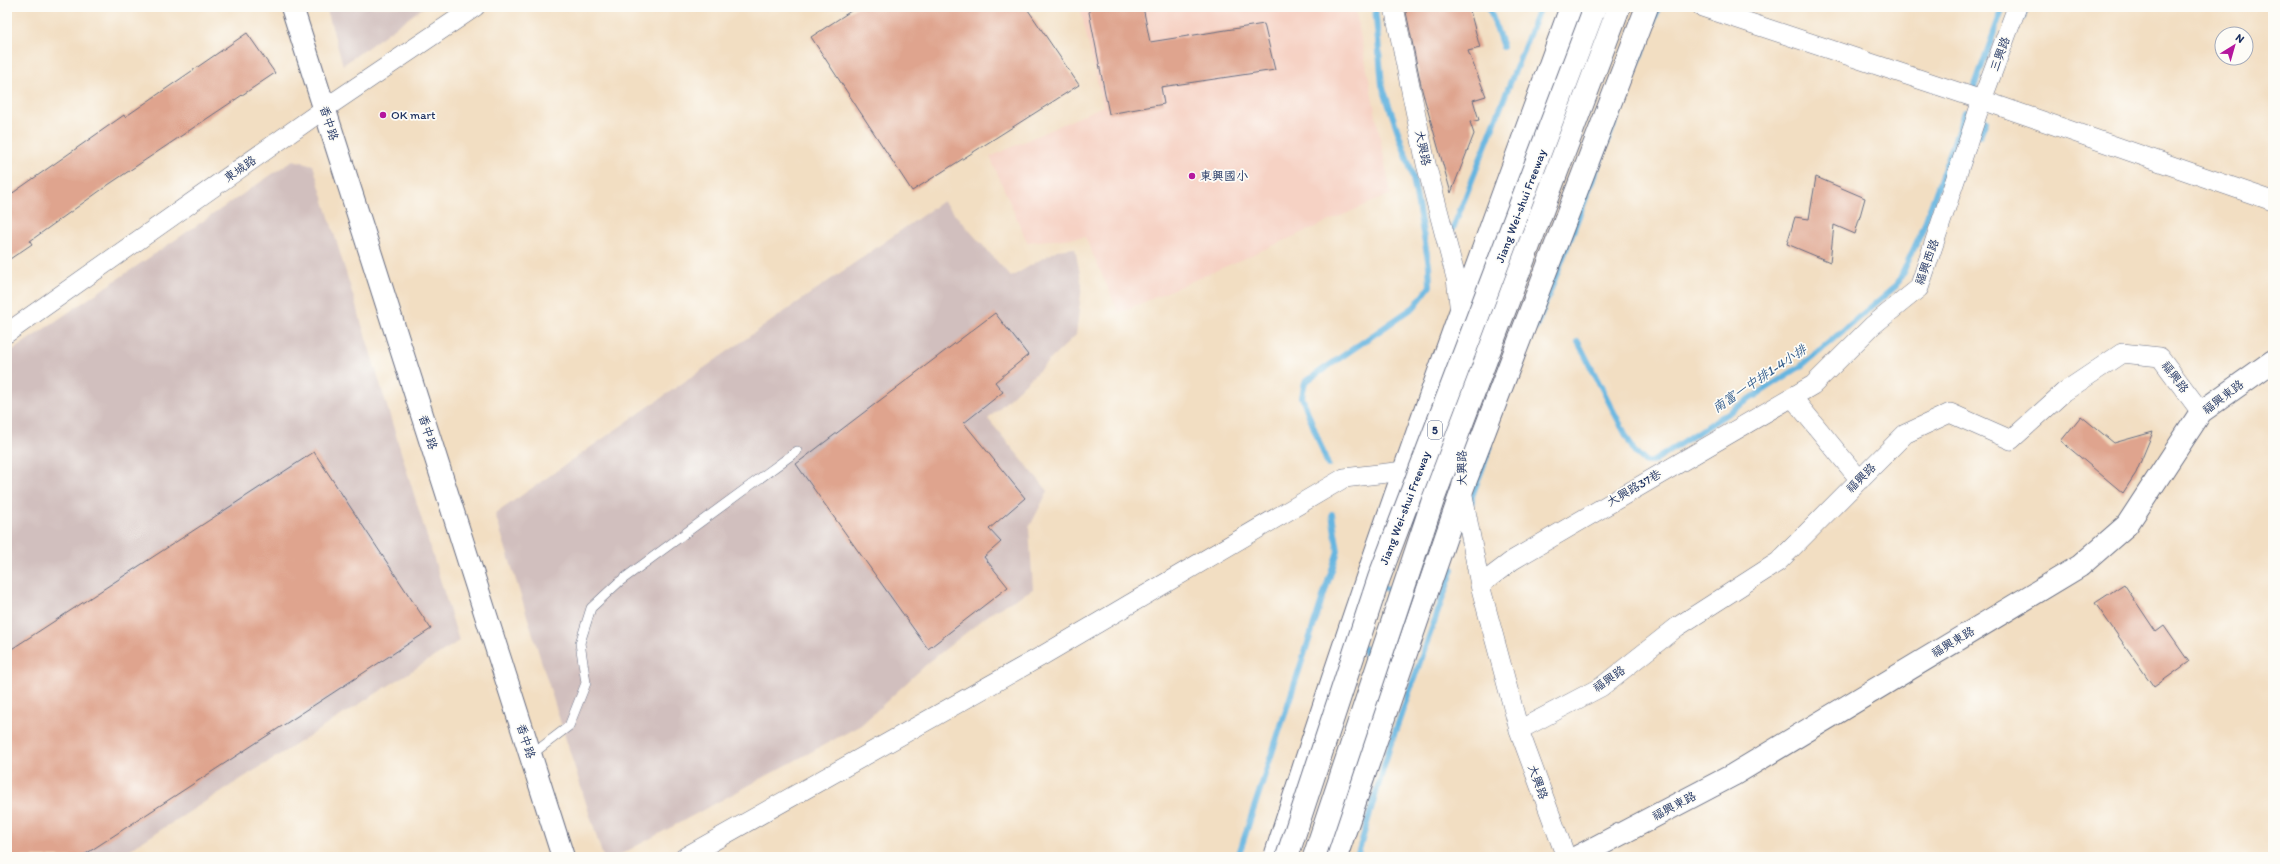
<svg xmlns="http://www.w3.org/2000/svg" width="2280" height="864" viewBox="0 0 2280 864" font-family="Itim,'LXGW WenKai TC',sans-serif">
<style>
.built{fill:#f6d2c4}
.industrial{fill:#d1bfbe}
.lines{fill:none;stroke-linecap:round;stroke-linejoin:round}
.stream{stroke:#66b5e0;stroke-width:6}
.building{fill:#dfa48e}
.service-casing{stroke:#666c81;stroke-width:10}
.minor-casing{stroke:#666c81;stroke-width:20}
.tertiary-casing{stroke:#666c81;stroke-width:24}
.secondary-casing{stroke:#666c81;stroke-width:24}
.service{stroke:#fff;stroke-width:9}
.minor{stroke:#fff;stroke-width:19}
.tertiary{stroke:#fff;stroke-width:22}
.secondary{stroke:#fff;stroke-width:22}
.motorway-bridge-casing{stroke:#666c81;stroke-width:24;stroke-linecap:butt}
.motorway-bridge{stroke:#fff;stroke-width:22}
.poi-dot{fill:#b5179e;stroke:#fdfcf7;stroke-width:1.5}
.labels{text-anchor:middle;stroke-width:3.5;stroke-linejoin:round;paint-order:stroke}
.shield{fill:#fdfcf7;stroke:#5f6c8c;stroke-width:1}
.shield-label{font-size:11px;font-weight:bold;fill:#1b2f5e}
.street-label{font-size:12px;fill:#1b2f5e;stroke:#fdfcf7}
.poi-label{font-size:12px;fill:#1b2f5e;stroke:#fdfcf7;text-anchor:start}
.water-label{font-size:13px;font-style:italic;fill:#355e8c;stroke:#fdfcf7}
</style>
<rect width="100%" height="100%" fill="#fdfcf7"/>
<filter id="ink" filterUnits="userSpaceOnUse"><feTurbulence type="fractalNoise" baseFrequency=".025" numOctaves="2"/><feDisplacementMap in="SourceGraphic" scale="8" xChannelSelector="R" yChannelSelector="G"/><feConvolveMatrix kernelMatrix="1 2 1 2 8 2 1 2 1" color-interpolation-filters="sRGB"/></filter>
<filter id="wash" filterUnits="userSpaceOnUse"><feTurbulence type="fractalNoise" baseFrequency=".012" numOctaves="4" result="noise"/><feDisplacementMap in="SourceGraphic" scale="16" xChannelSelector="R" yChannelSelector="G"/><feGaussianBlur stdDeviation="0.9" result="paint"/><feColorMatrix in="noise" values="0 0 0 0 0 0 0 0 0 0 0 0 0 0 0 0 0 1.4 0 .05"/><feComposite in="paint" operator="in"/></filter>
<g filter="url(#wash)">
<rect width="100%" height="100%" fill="#f2dec2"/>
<!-- built -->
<path class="built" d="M1080 7H1355L1391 194 1119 313 1085 237 1027 242 990 157 1103 106Z"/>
<!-- industrial -->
<path class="industrial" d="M326 7H424L343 65Z
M293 160 313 165 459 641 118 857H7V354Z
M943 201 1011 277 1057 250 1075 248 1082 285 1076 335 988 419 1048 491 1029 528 1033 589 991 613 929 662 861 725 616 857H603L495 514Z"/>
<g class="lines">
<!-- stream -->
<path class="stream" d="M1489 7 1503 47
M2023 17 2027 7
M1974 88 2003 7
M1980 135 1986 120
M1452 231 1540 7
M1536 328 1657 12
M1578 342 1634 451 1646 462H1652L1801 366 1897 285 1922 231 1965 112
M1328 465 1302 397 1305 382 1414 307 1430 286 1429 265 1412 173 1382 85 1375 7
M1472 502V496L1490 448
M1379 586 1399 593
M1364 648 1369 667
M1238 857 1338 551 1332 514
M1357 857 1390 746 1453 569"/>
</g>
<g id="blocks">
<!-- building -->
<path class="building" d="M857 7H1026L1079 85 912 191 811 37Z
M1088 7H1143L1150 42 1264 24 1275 70 1161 87 1164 104 1109 114Z
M1405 7H1469L1480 48 1468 51 1486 96 1473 100 1479 120 1470 122 1474 134 1451 193 1422 90Z
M247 33 275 73 108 185 30 241 32 244 7 261V197L124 115 125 117Z
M1816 177 1865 198 1855 234 1834 225 1830 262 1787 244 1795 217 1809 219Z
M995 313 1028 355 995 382 1003 392 964 423 1025 498 989 529 1001 542 984 557 1008 587 928 649 796 464Z
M2081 416 2114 443 2153 432 2136 473 2123 493 2061 441Z
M314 452 431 629 81 857H7V652Z
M2124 584 2156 632 2164 626 2189 662 2154 687 2095 603Z"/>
</g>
</g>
<g filter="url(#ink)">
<use href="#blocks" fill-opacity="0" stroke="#666c81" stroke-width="1"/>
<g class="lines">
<!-- service casing -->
<g class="service-casing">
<path id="service" d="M531 755 569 726 586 683 580 643 591 608 619 582 797 451"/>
</g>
<!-- minor casing -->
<g class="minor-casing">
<path id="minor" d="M1394 7 1426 164 1456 278 1460 313
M1702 7 1982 100 2273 201
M7 333 324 109 475 7
M1461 368 1462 490 1480 585 1519 730 1566 857
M1792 397 1860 480
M1480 585 1513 560 1813 385 1872 326 1919 288 1982 100 2017 7
M1519 730 1601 687 1677 627 1778 562 1905 434 1950 413 2011 440 2064 392 2122 353 2160 357 2201 412
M685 857 1040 657 1344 478 1404 471"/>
</g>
<!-- tertiary casing -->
<g class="tertiary-casing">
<path id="tertiary" d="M292 7 563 857
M1577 857 1733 775 2080 566 2127 525 2201 412 2273 361"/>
</g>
<!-- secondary casing -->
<g class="secondary-casing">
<path id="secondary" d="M1275 857C1365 571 1468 289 1571 7
M1336 857 1462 490 1647 7"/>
</g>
<!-- service -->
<use href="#service" class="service"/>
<!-- minor -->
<use href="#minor" class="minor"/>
<!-- tertiary -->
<use href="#tertiary" class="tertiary"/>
<!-- secondary -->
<use href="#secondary" class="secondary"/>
<!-- motorway-bridge casing -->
<g class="motorway-bridge-casing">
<path id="motorway-bridge" d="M1287 857 1379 578 1595 7
M1314 857 1433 500 1619 7"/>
</g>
<!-- motorway-bridge -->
<use href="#motorway-bridge" class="motorway-bridge"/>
</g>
</g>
<!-- markers -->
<g class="poi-dot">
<circle cx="383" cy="115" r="4"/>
<circle cx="1192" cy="176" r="4"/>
</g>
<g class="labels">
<!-- shield labels -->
<rect class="shield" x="1428" y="421" width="14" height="18" rx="3"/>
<g class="shield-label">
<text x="1435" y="434">5</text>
</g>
<!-- street labels -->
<g class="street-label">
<text transform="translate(2000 54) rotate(-70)" y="4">三興路</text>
<text transform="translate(329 123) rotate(72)" y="4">香中路</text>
<text transform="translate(1423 148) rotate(78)" y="4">大興路</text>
<text transform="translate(240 169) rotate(-35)" y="4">東城路</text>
<text transform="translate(1521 206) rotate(-69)" y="4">Jiang Wei-shui Freeway</text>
<text transform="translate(1927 262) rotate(-70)" y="4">福興西路</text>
<text transform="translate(2175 377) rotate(53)" y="4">福興路</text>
<text transform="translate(2223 397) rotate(-37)" y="4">福興東路</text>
<text transform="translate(428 432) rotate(72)" y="4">香中路</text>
<text transform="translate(1462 468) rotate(-91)" y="4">大興路</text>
<text transform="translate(1861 478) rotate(-45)" y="4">福興路</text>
<text transform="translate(1634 488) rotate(-30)" y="4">大興路37巷</text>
<text transform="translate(1405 508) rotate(-69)" y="4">Jiang Wei-shui Freeway</text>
<text transform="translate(1953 642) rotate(-31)" y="4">福興東路</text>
<text transform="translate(1609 679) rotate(-35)" y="4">福興路</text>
<text transform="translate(526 741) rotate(72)" y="4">香中路</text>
<text transform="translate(1538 782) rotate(70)" y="4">大興路</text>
<text transform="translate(1674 806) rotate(-28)" y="4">福興東路</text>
</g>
<!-- poi labels -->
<g class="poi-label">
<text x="391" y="119">OK mart</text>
<text x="1200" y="180">東興國小</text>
</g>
<!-- water labels -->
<g class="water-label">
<text transform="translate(1759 378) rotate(-34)" y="5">南富一中排1-4小排</text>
</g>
</g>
<!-- margin -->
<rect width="2280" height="864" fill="none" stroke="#fdfcf7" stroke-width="24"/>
<!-- north arrow -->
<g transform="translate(2234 46) rotate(37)"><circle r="19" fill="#fdfcf7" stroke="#a3aaba"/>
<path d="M0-3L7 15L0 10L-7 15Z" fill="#b5179e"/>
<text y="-6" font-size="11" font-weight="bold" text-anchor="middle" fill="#1b2f5e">N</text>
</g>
</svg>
